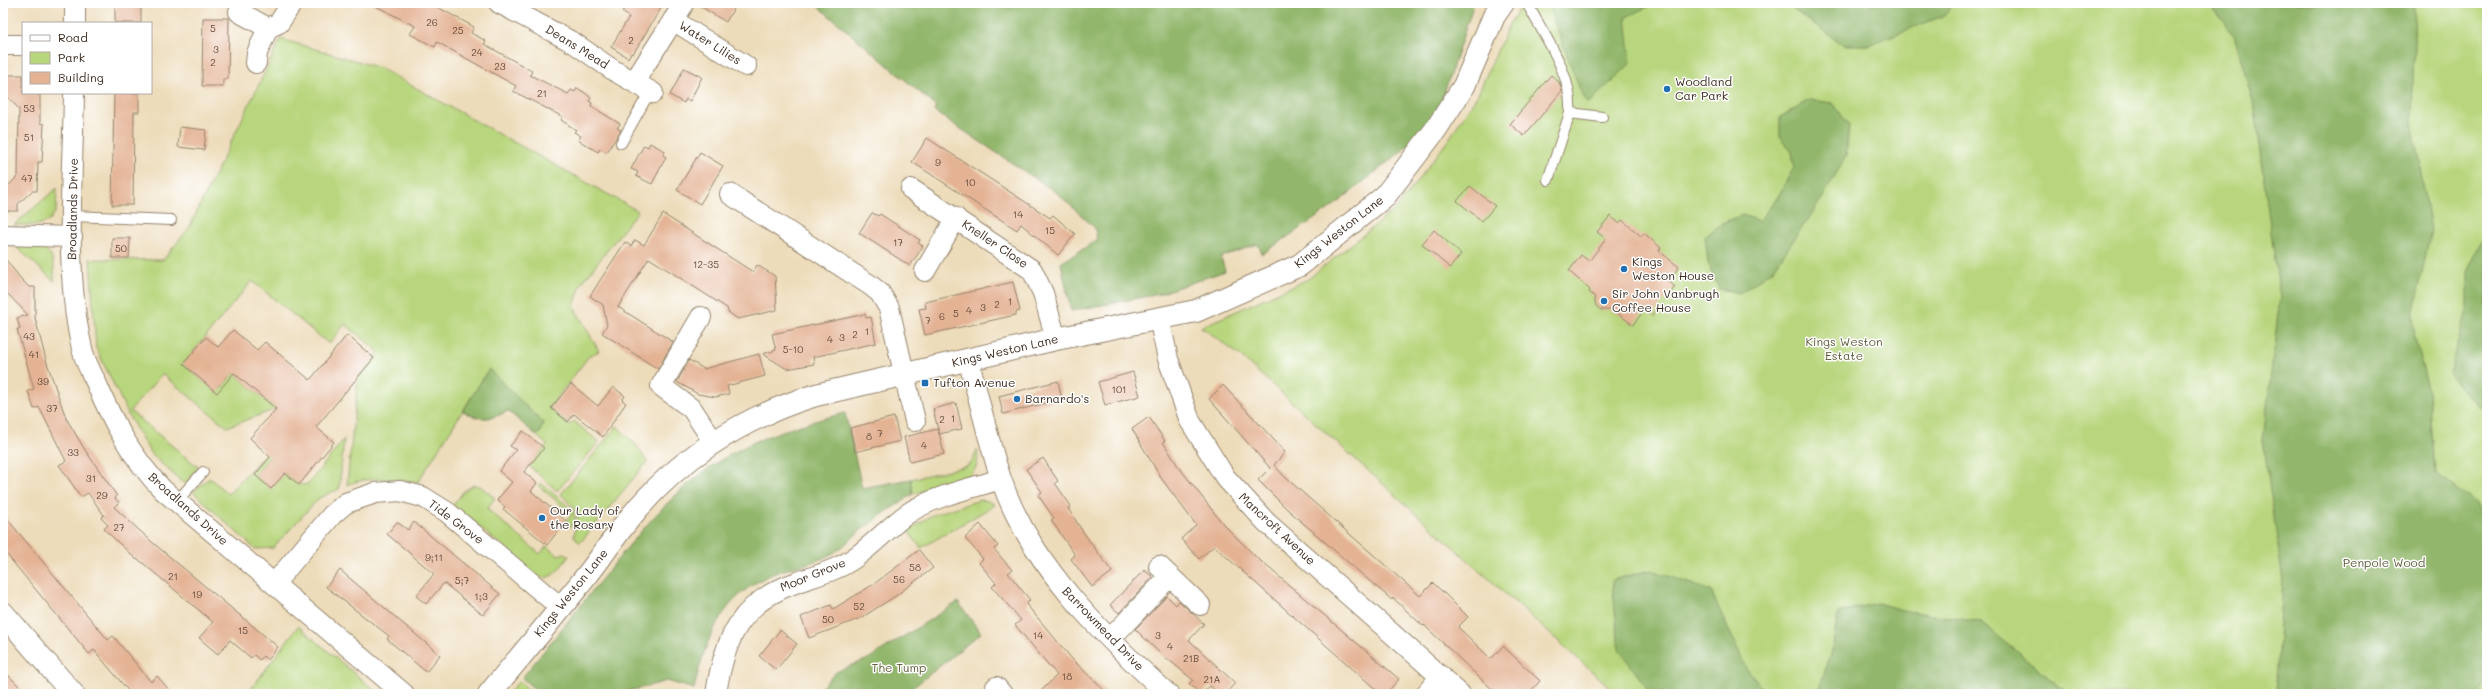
<svg xmlns="http://www.w3.org/2000/svg" width="2490" height="697" viewBox="0 0 2490 697" font-family="Mali,sans-serif">
<style>
.green{fill:#b8d67d;stroke:#7a804e}
.forest{fill:#92b76c;stroke:#667045}
.building{fill:#e4b394}
.lines{fill:none;stroke-linecap:round;stroke-linejoin:round}
.lane-casing{stroke:#94836c;stroke-width:12}
.street-casing{stroke:#94836c;stroke-width:22}
.secondary-casing{stroke:#94836c;stroke-width:24}
.lane{stroke:#fff;stroke-width:10}
.street{stroke:#fff;stroke-width:20}
.secondary{stroke:#fff;stroke-width:22}
.poi-dot{fill:#1f6fb2;stroke:#fff;stroke-width:1.5}
.labels{text-anchor:middle;stroke-width:3;stroke-linejoin:round;paint-order:stroke}
.number-label{font-size:10px;fill:#654c3c}
.street-label{font-size:12px;fill:#3b2a1e;stroke:#fff}
.poi-label{font-size:12px;fill:#3b2a1e;stroke:#fff;text-anchor:start}
.park-label{font-size:12px;fill:#605e3a;stroke:#fff}
</style>
<rect width="100%" height="100%" fill="#fff"/>
<filter id="ink" filterUnits="userSpaceOnUse"><feTurbulence type="fractalNoise" baseFrequency=".025" numOctaves="2"/><feDisplacementMap in="SourceGraphic" scale="8" xChannelSelector="R" yChannelSelector="G"/><feConvolveMatrix kernelMatrix="1 2 1 2 8 2 1 2 1" color-interpolation-filters="sRGB"/></filter>
<filter id="wash" filterUnits="userSpaceOnUse"><feTurbulence type="fractalNoise" baseFrequency=".012" numOctaves="4" result="noise"/><feDisplacementMap in="SourceGraphic" scale="16" xChannelSelector="R" yChannelSelector="G"/><feGaussianBlur stdDeviation="0.9" result="paint"/><feColorMatrix in="noise" values="0 0 0 0 0 0 0 0 0 0 0 0 0 0 0 0 0 1.4 0 .05"/><feComposite in="paint" operator="in"/></filter>
<g filter="url(#wash)">
<rect width="100%" height="100%" fill="#eddcba"/>
<!-- green -->
<path class="green" d="M1523 3H2487V694H1613L1605 683 1238 354 1201 327 1308 279 1397 208 1449 139 1478 94 1509 24Z
M281 39 380 68 638 211 581 284 574 307 599 351 589 356 549 408 569 425 574 421 599 442 557 491 529 466 547 445 536 435 540 433 489 369 418 482C395 480 369 475 347 485L358 378 379 352 345 324 329 344 252 281 183 364 217 393 234 373 276 409 227 427 162 374 130 411 199 468 184 484 151 454 130 418 96 348 90 259 163 260 189 228Z
M57 188 56 211 49 221 38 225H14Z
M14 245C46 246 55 246 54 281Z
M617 426 637 446 647 462 580 543 574 536 578 513 561 494Z
M344 439 339 489 319 498 273 548 255 549 193 492 208 479H211L228 494 266 453 270 456 255 475 271 489 285 473 299 485 308 484Z
M977 450C979 460 977 470 969 476L913 494 911 479 967 466 972 462Z
M541 483 574 511 575 520 570 527 565 522 572 514 539 486Z
M473 485 480 486 495 498 487 509 540 554 547 546 558 555 565 553 569 556C561 566 553 581 539 577L453 505 464 491Z
M980 500 988 501 995 505 921 548 908 531 932 515Z
M298 626 379 694H258L251 689Z
M519 681 534 694H508Z"/>
<!-- forest -->
<path class="forest" d="M814 3H1474L1440 105 1431 122 1403 150 1332 207 1262 254 1258 244 1221 257 1225 271 1159 294 1071 311 1061 263 1097 240 1095 228 1057 193 934 111 936 106Z
M1547 3H1656L1626 17 1631 63 1588 104 1581 92Z
M1784 3H1955L1945 15 1868 45H1844Z
M2208 3H2415L2412 122 2431 230 2413 315 2415 340 2429 391 2435 473 2477 504 2487 535 2485 683 2480 694H2275L2283 581 2263 440 2280 297 2253 102 2234 35Z
M1809 100 1833 103 1849 126 1846 156 1823 197 1773 270 1740 293 1719 289 1708 263 1705 236 1724 222 1743 215 1759 221 1778 197 1794 167 1792 152 1780 137V117Z
M2487 228V411H2484L2464 392 2449 373 2467 311V272Z
M489 369 543 423 540 433 536 435 508 411C491 420 480 421 463 411Z
M845 413 862 488 911 479 913 494C898 504 882 514 868 525 856 533 847 544 835 552 818 563 794 566 775 573 722 595 706 637 694 689L667 681 618 694H540L522 678C549 645 575 612 602 579 638 534 672 491 721 460 758 436 802 424 845 413Z
M1651 570 1711 591 1746 668 1767 694H1651L1619 649 1612 580Z
M958 602 981 633 905 694H815L836 672 868 659Z
M1877 603 1907 611 1981 622 2069 694H1817L1832 651 1838 613Z"/>
<g id="blocks">
<!-- building -->
<path class="building" d="M115 3H141V23H115Z
M370 3H430L474 27 471 33 486 41 484 44 532 71 530 75 568 94 571 90 575 92 577 88 585 93 591 98 589 101 592 103 591 106 620 124 617 128 621 130 607 152 600 149 598 152 578 140 581 136 574 132 576 130 561 120 563 117 513 91 516 86 437 42 435 47 410 34 415 26Z
M628 3H664L633 54 631 53 628 58 611 47 629 17 622 12Z
M695 3H737L726 22Z
M203 18H229L228 79H223V86H202Z
M684 68 702 77 690 101 686 99 684 103 670 95Z
M3 75H23V93L40 95V123L44 124 42 162H38L37 191H32L18 204V211H3V191L18 176 19 109 3 92Z
M1551 75 1559 82 1562 91 1524 136 1510 124Z
M114 93H139V112H134L133 205H112Z
M180 127 206 130 204 150 178 147Z
M927 138 1050 218 1053 215 1075 234 1058 255 1021 224 1017 230 992 214 912 162Z
M650 143 665 151 663 155 666 157 652 184 636 176 638 172 631 169 644 145 648 147Z
M700 152 723 166 700 204 677 190Z
M1470 186 1495 206 1482 221 1457 201Z
M872 213 878 216 880 214 920 240 918 243 923 246 910 266 859 233Z
M663 214 753 272 757 265 775 276 777 310 738 319 728 312 727 308 649 258 618 307 673 342 658 369 602 333 607 325 603 305 590 296 625 242 631 246 635 240 644 245Z
M1610 216 1619 223 1622 220 1641 236 1644 233 1661 248 1659 251 1679 267 1668 281 1675 287 1652 316 1644 310 1633 325 1617 313 1616 314 1611 310H1601L1596 306 1594 296 1589 292 1590 290 1569 271 1581 255 1589 261 1606 239 1597 232Z
M1434 230 1461 254 1450 268 1422 244Z
M112 238H130L129 258H112Z
M3 256 21 279 29 287H35V318L46 360 66 418 85 450 117 496 115 498 119 503 114 507 152 542 278 647 268 660 263 656 260 660 254 655 251 658 230 640 218 654 199 638 213 622 138 559 137 560 104 529 108 525 101 518 104 515 88 493 81 497 59 465 66 461 39 407 34 409 28 391 34 389 17 329H20L17 318 28 315 3 289Z
M1013 282 1020 311 1016 312V315L925 335 919 309 926 308 925 302Z
M865 314 866 318 871 317 876 343 813 357 814 364 787 369 763 354 776 350 772 334Z
M233 330 257 350 265 342 310 380 347 335 374 358 316 427 334 442 299 485 285 473 271 489 255 475 270 457 250 438 276 409 234 373 217 393 183 364 206 337 218 347Z
M759 354 765 376 727 386 729 394 715 397 698 394 677 382 689 360 704 369Z
M1133 372 1140 396 1105 405 1098 382Z
M1058 381 1062 399 1003 414 999 396Z
M571 384 598 406 613 387 625 396 622 400 626 403 603 437 574 414 568 422 551 408Z
M1223 385 1285 452 1274 465 1285 477 1420 596 1433 583 1446 595 1468 617 1458 627 1491 659 1503 646 1540 681 1528 694H1497L1424 625 1423 626 1393 598 1392 600 1365 577 1287 509 1258 480 1270 468 1209 399Z
M956 403 962 429 939 434 933 409Z
M894 417 900 441 855 452 850 428Z
M1149 417 1165 441 1163 442 1178 466 1223 524 1256 557 1399 679 1386 694H1381L1214 546 1199 559 1181 539 1196 525 1161 478 1132 429Z
M938 429 944 454 910 462 904 437Z
M523 431 544 448 524 472 537 483 531 491 566 521 547 545 503 509 505 507 497 500 512 482 499 471 516 450 510 446Z
M1043 458 1058 481 1055 483 1071 506 1068 508 1083 532 1112 572 1092 587 1071 559 1075 555 1051 520 1054 518 1038 495 1042 492 1026 469Z
M3 514 108 640 113 636 151 682 157 676 173 694H131L94 650 89 654 3 550Z
M397 522 408 530 414 522 500 594 483 615 444 583 426 604 416 596 434 574 387 534Z
M980 524 998 546 994 549 1012 570 1008 573 1030 600 1026 604 1073 660 1108 694H1038L1057 675 1015 625 1021 620 992 587 996 583 979 563 983 559 965 538Z
M919 550 933 568 894 597 861 618 809 638 801 617 831 605 833 609 874 584Z
M340 570 440 655 426 672 387 639 389 636 326 587Z
M1144 570 1153 577 1119 613 1110 605Z
M1167 596 1176 605 1179 601 1204 624 1189 640 1235 683 1225 694H1219L1210 686 1201 694 1189 684 1193 680 1168 659 1167 660 1135 629Z
M780 630 797 644 776 670 759 656Z
M3 670 20 687 11 694H3Z"/>
</g>
</g>
<g filter="url(#ink)">
<use href="#blocks" fill-opacity="0" stroke="#94836c" stroke-width="1"/>
<g class="lines">
<!-- lane casing -->
<g class="lane-casing">
<path id="lane" d="M1527 3C1544 36 1573 74 1570 113L1548 180
M1570 113 1602 117
M621 143 650 91
M72 216 171 220
M177 501 203 472"/>
</g>
<!-- street casing -->
<g class="street-casing">
<path id="street" d="M75 3V23
M499 3 574 43 613 70 653 93
M239 12 268 28 257 53 256 63
M673 20 746 66
M268 28 279 23 292 3
M3 45H23
M634 82 683 5
M74 93C73 171 64 268 81 344 83 356 89 369 95 380 112 421 132 458 163 490L404 694
M911 189 1032 270 1043 293 1056 339
M730 194 870 285 880 293 889 308 915 421
M3 235 72 237
M925 271 956 218
M701 317 661 386 692 409 713 441
M1159 318 1168 359 1190 421 1225 477 1266 522 1460 694
M968 359C979 398 988 440 1001 479 1029 563 1103 636 1168 694
M1159 566 1200 605
M274 584 332 515 346 503 375 493 400 491 423 497 447 512 560 607
M1110 639 1170 576
M996 687 1002 694
M716 694C724 640 740 602 795 583 814 576 836 571 853 559 873 545 888 528 907 514 935 495 970 489 1001 479
M1426 694 1441 676"/>
</g>
<!-- secondary casing -->
<g class="secondary-casing">
<path id="secondary" d="M3 613 73 694
M489 694C521 656 553 618 584 579 600 560 613 538 629 519 677 459 743 417 816 395L1056 339 1196 311 1300 265 1385 196 1436 129 1464 86 1494 16 1503 3"/>
</g>
<!-- lane -->
<use href="#lane" class="lane"/>
<!-- street -->
<use href="#street" class="street"/>
<!-- secondary -->
<use href="#secondary" class="secondary"/>
</g>
</g>
<!-- markers -->
<g class="poi-dot">
<circle cx="1667" cy="89" r="4"/>
<circle cx="1624" cy="269" r="4"/>
<circle cx="1604" cy="301" r="4"/>
<rect x="921" y="379" width="8" height="8" rx="2"/>
<circle cx="1017" cy="399" r="4"/>
<circle cx="542" cy="518" r="4"/>
</g>
<g class="labels">
<!-- number labels -->
<g class="number-label">
<text x="432" y="26">26</text>
<text x="213" y="32">5</text>
<text x="458" y="34">25</text>
<text x="631" y="44">2</text>
<text x="216" y="53">3</text>
<text x="477" y="56">24</text>
<text x="213" y="66">2</text>
<text x="500" y="70">23</text>
<text x="542" y="97">21</text>
<text x="29" y="112">53</text>
<text x="29" y="141">51</text>
<text x="938" y="166">9</text>
<text x="27" y="182">47</text>
<text x="970" y="186">10</text>
<text x="1018" y="218">14</text>
<text x="1050" y="234">15</text>
<text x="898" y="246">17</text>
<text x="121" y="252">50</text>
<text x="706" y="268">12-35</text>
<text x="1010" y="305">1</text>
<text x="997" y="308">2</text>
<text x="983" y="311">3</text>
<text x="969" y="314">4</text>
<text x="956" y="317">5</text>
<text x="942" y="320">6</text>
<text x="928" y="324">7</text>
<text x="867" y="335">1</text>
<text x="855" y="338">2</text>
<text x="29" y="340">43</text>
<text x="842" y="341">3</text>
<text x="830" y="343">4</text>
<text x="793" y="353">5-10</text>
<text x="34" y="358">41</text>
<text x="43" y="385">39</text>
<text x="1119" y="393">101</text>
<text x="52" y="412">37</text>
<text x="953" y="422">1</text>
<text x="942" y="423">2</text>
<text x="880" y="437">7</text>
<text x="869" y="440">8</text>
<text x="924" y="449">4</text>
<text x="73" y="456">33</text>
<text x="91" y="482">31</text>
<text x="102" y="499">29</text>
<text x="119" y="531">27</text>
<text x="434" y="561">9;11</text>
<text x="915" y="571">58</text>
<text x="173" y="580">21</text>
<text x="899" y="583">56</text>
<text x="462" y="584">5;7</text>
<text x="197" y="598">19</text>
<text x="481" y="600">1;3</text>
<text x="859" y="610">52</text>
<text x="828" y="623">50</text>
<text x="243" y="634">15</text>
<text x="1038" y="639">14</text>
<text x="1158" y="639">3</text>
<text x="1170" y="650">4</text>
<text x="1191" y="662">21B</text>
<text x="1067" y="680">18</text>
<text x="1212" y="683">21A</text>
</g>
<!-- street labels -->
<g class="street-label">
<text transform="translate(710 43) rotate(32)" y="4">Water Lilies</text>
<text transform="translate(577 47) rotate(32)" y="4">Deans Mead</text>
<text transform="translate(73 209) rotate(-89)" y="4">Broadlands Drive</text>
<text transform="translate(1339 232) rotate(-38)" y="4">Kings Weston Lane</text>
<text transform="translate(995 244) rotate(34)" y="4">Kneller Close</text>
<text transform="translate(1005 351) rotate(-13)" y="4">Kings Weston Lane</text>
<text transform="translate(188 509) rotate(42)" y="4">Broadlands Drive</text>
<text transform="translate(456 522) rotate(37)" y="4">Tide Grove</text>
<text transform="translate(1277 529) rotate(43)" y="4">Mancroft Avenue</text>
<text transform="translate(813 575) rotate(-22)" y="4">Moor Grove</text>
<text transform="translate(571 593) rotate(-51)" y="4">Kings Weston Lane</text>
<text transform="translate(1103 629) rotate(46)" y="4">Barrowmead Drive</text>
</g>
<!-- poi labels -->
<g class="poi-label">
<text x="1675" y="86">Woodland<tspan x="1675" dy="14">Car Park</tspan></text>
<text x="1632" y="266">Kings<tspan x="1632" dy="14">Weston House</tspan></text>
<text x="1612" y="298">Sir John Vanbrugh<tspan x="1612" dy="14">Coffee House</tspan></text>
<text x="933" y="387">Tufton Avenue</text>
<text x="1025" y="403">Barnardo's</text>
<text x="550" y="515">Our Lady of<tspan x="550" dy="14">the Rosary</tspan></text>
</g>
<!-- park labels -->
<g class="park-label">
<text x="1844" y="346">Kings Weston<tspan x="1844" dy="14">Estate</tspan></text>
<text x="2384" y="567">Penpole Wood</text>
<text x="899" y="672">The Tump</text>
</g>
</g>
<!-- margin -->
<rect width="2490" height="697" fill="none" stroke="#fff" stroke-width="16"/>
<!-- legend -->
<rect x="22" y="22" width="130" height="72" fill="#ffffff" stroke="#b1aaa5"/>
<rect x="30" y="35" width="20" height="6" fill="#ffffff" stroke="#b1aaa5"/>
<text x="58" y="42" font-size="12" fill="#3b2a1e">Road</text>
<rect x="30" y="52" width="20" height="12" fill="#b8d67d" stroke="#b1aaa5"/>
<text x="58" y="62" font-size="12" fill="#3b2a1e">Park</text>
<rect x="30" y="72" width="20" height="12" fill="#e4b394" stroke="#b1aaa5"/>
<text x="58" y="82" font-size="12" fill="#3b2a1e">Building</text>
</svg>
